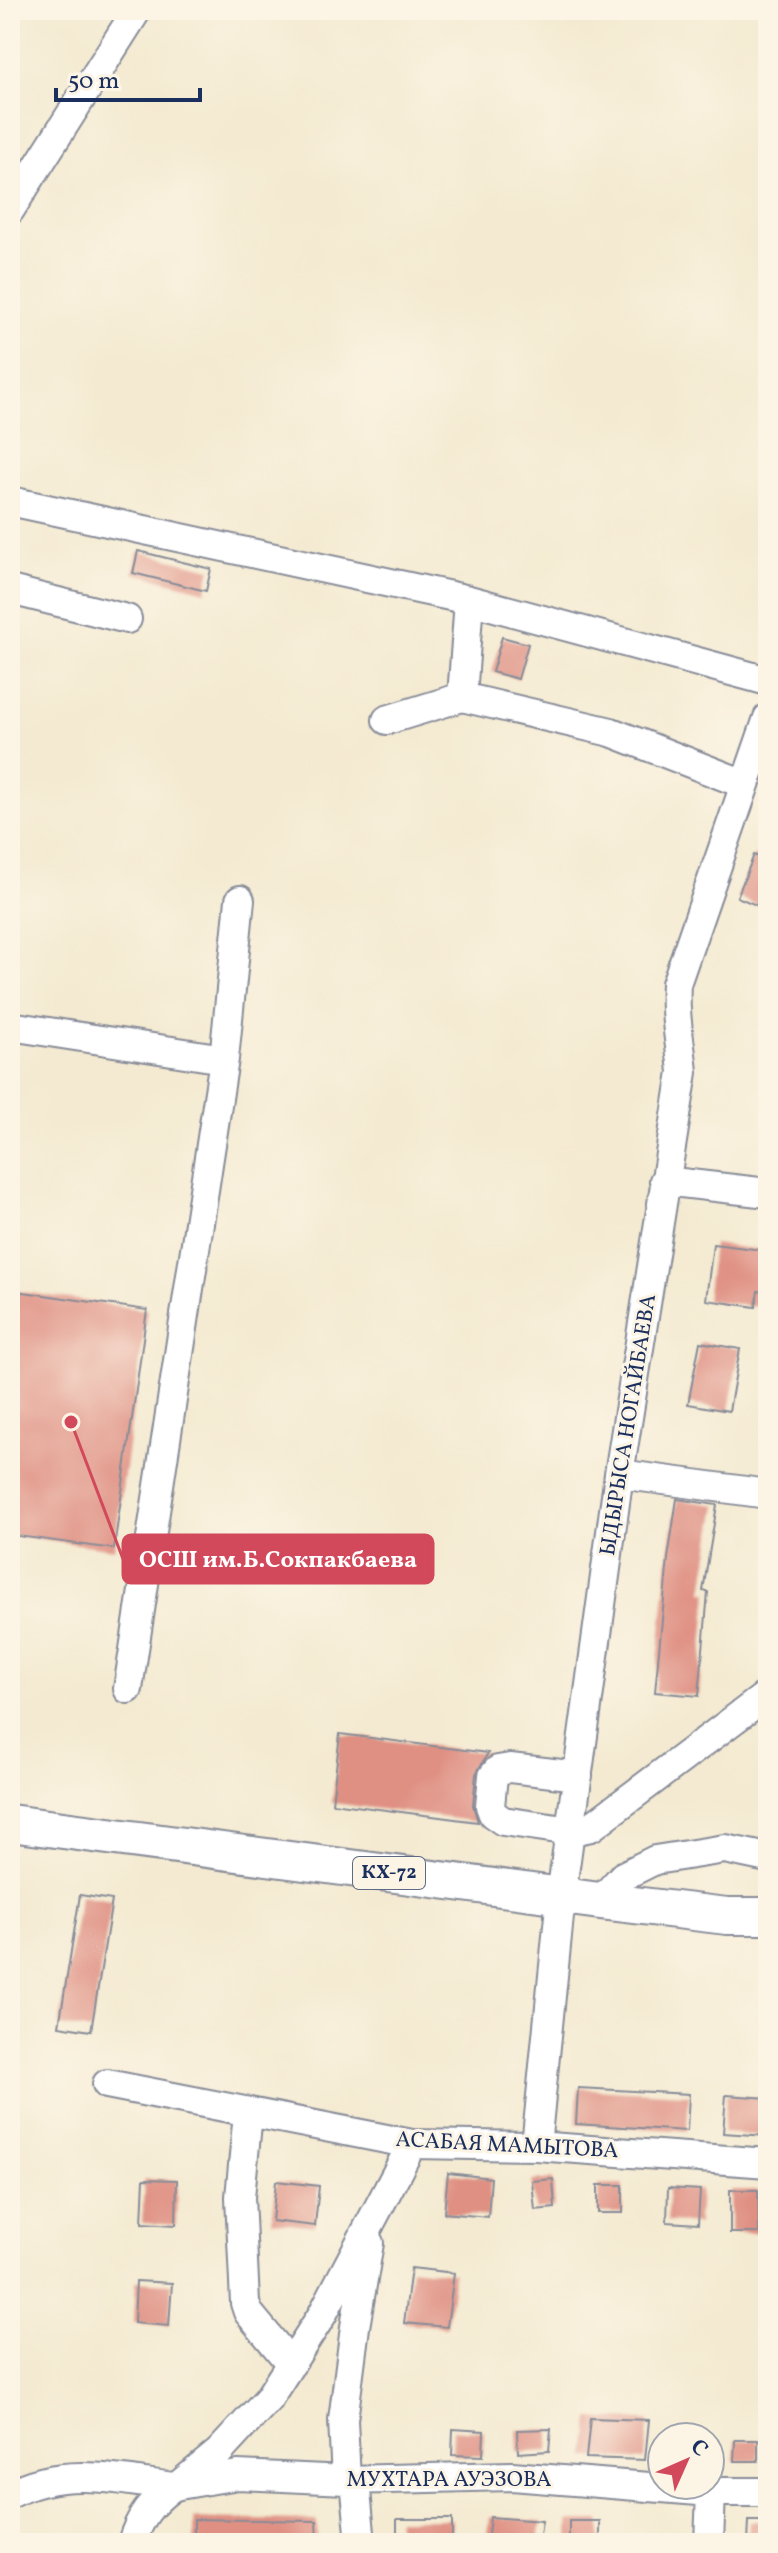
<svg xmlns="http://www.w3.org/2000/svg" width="778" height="2553" font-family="Vollkorn,serif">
  <rect width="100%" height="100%" fill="#fcf5e5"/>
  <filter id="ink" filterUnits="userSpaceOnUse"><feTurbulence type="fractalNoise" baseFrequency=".0125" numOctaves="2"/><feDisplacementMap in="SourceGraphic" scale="16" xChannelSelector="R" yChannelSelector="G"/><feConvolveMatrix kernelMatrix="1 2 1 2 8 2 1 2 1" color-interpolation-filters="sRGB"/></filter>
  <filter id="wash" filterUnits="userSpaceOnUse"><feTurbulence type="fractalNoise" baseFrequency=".006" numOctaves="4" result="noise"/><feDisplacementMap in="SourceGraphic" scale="32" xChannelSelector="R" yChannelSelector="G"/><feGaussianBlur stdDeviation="1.8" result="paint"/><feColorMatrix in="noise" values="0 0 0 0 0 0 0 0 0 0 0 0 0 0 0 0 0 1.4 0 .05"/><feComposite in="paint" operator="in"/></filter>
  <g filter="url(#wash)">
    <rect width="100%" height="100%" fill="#f4ead1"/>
    <g id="blocks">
      <!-- building -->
      <path fill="#df9083" d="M138,551L211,569L206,591L133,573Z
        M502,637L528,644L518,679L492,672Z
        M754,855L768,861V910L737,897Z
        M713,1244L763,1250L762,1259H768V1293L758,1291L756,1307L706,1300Z
        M10,1290L147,1310L114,1549L10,1535Z
        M700,1342L740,1349L729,1411L688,1404Z
        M677,1499L717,1505L703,1591L708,1592L699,1696L655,1692L668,1558Z
        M340,1734L488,1753L476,1774L473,1805L478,1822L332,1803Z
        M80,1895L112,1900L91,2031L59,2026Z
        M578,2088L689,2094L687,2131L576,2124Z
        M726,2095L768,2098V2136L723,2133Z
        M448,2173L491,2178L488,2217L444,2213Z
        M144,2179L177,2180L176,2225L142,2223Z
        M553,2179L555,2208L535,2210L532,2181Z
        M276,2181L319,2186L315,2226L272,2221Z
        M598,2185H623V2213H598Z
        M668,2188L700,2190L698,2224L667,2222Z
        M730,2190H758L759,2233H730Z
        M411,2268L454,2273L447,2327L404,2323Z
        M136,2281L172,2283L169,2326L134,2323Z
        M590,2418L649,2420L645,2460L586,2458Z
        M453,2429L484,2431L483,2456L452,2455Z
        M551,2429L549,2451L518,2453L517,2430Z
        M735,2440H758V2461H734Z
        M490,2517L542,2521L539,2543H487Z
        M194,2519L317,2521L318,2543H194Z
        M397,2519H452V2543H397Z
        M569,2521H600V2543H569Z
        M749,2521H768V2543H748Z"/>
    </g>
  </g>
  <g filter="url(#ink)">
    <use href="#blocks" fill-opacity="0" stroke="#888c98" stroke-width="2"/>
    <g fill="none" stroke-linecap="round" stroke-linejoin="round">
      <defs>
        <path id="minor" d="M10,210L137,10
          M10,501L469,600L768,681
          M10,590L127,619
          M462,697L469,600
          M387,720L462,697L611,732L744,784
          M10,1026L224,1059
          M664,1181L768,1193
          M619,1474L768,1494
          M128,1689L224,1059L240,900
          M578,1776L510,1768L498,1770L493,1776L490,1806L493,1814L503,1821L571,1831L591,1827L768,1694
          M600,1901L623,1876L655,1860L725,1849L768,1858
          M107,2084L412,2144L536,2146L768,2163
          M248,2113L240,2197L245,2303L248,2312L291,2364
          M536,2146L561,1896L619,1474L683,1072C680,1040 674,1016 676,984L768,718
          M346,2480L343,2420L355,2327L369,2243
          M355,2480L361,2543
          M179,2485L238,2475L346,2480L512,2476L711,2492H768
          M10,2494C61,2466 118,2479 172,2487L179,2485L219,2452L268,2399L322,2315L412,2144
          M132,2543C140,2516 150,2504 172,2487
          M709,2543L711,2492"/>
        <path id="major" d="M10,1823L600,1901L727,1916H768"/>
      </defs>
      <!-- minor casing -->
      <use href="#minor" stroke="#888c98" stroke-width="32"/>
      <!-- major casing -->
      <use href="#major" stroke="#888c98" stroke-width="40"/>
      <!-- minor -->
      <use href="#minor" stroke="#fff" stroke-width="28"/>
      <!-- major -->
      <use href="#major" stroke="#fff" stroke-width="36"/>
    </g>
  </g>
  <g text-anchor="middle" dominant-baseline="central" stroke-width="6" stroke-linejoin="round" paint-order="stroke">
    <!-- shield labels -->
    <rect fill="#fcf5e5" stroke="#5e6a86" stroke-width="2" x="353" y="1857" width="72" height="32" rx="6"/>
    <g font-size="20" font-weight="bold" fill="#1b2f5e">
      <text x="389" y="1873">КХ-72</text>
    </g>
    <!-- street labels -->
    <g font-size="22" fill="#1b2f5e" stroke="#fcf5e5">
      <text transform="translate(629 1425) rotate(-81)">ЫДЫРЫСА НОГАЙБАЕВА</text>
      <text transform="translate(507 2146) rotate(3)">АСАБАЯ МАМЫТОВА</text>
      <text x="449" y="2480">МУХТАРА АУЭЗОВА</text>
    </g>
  </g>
  <!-- callouts -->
  <path fill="none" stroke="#d1495b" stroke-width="3" d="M71 1422L123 1559"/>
  <circle fill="#d1495b" stroke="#fcf5e5" stroke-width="3" cx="71" cy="1422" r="8"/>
  <rect fill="#d1495b" stroke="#d1495b" stroke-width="3" x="123" y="1535" width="310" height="48" rx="8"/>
  <g font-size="24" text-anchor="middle" font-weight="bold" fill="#fff">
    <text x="278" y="1567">ОСШ им.Б.Сокпакбаева</text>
  </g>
  <!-- margin -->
  <rect width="778" height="2553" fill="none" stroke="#fcf5e5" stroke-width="40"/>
  <!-- north arrow -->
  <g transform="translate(686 2461) rotate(45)"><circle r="38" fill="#fcf5e5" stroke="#a2a6af" stroke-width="2"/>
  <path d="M0-6L14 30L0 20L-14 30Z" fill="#d1495b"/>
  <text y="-12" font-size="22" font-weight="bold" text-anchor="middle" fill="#1b2f5e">С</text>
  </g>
  <!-- scale -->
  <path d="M56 88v12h144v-12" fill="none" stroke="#1b2f5e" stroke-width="4"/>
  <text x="68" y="88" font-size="24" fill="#1b2f5e" stroke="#fcf5e5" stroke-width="6" paint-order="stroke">50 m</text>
</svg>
